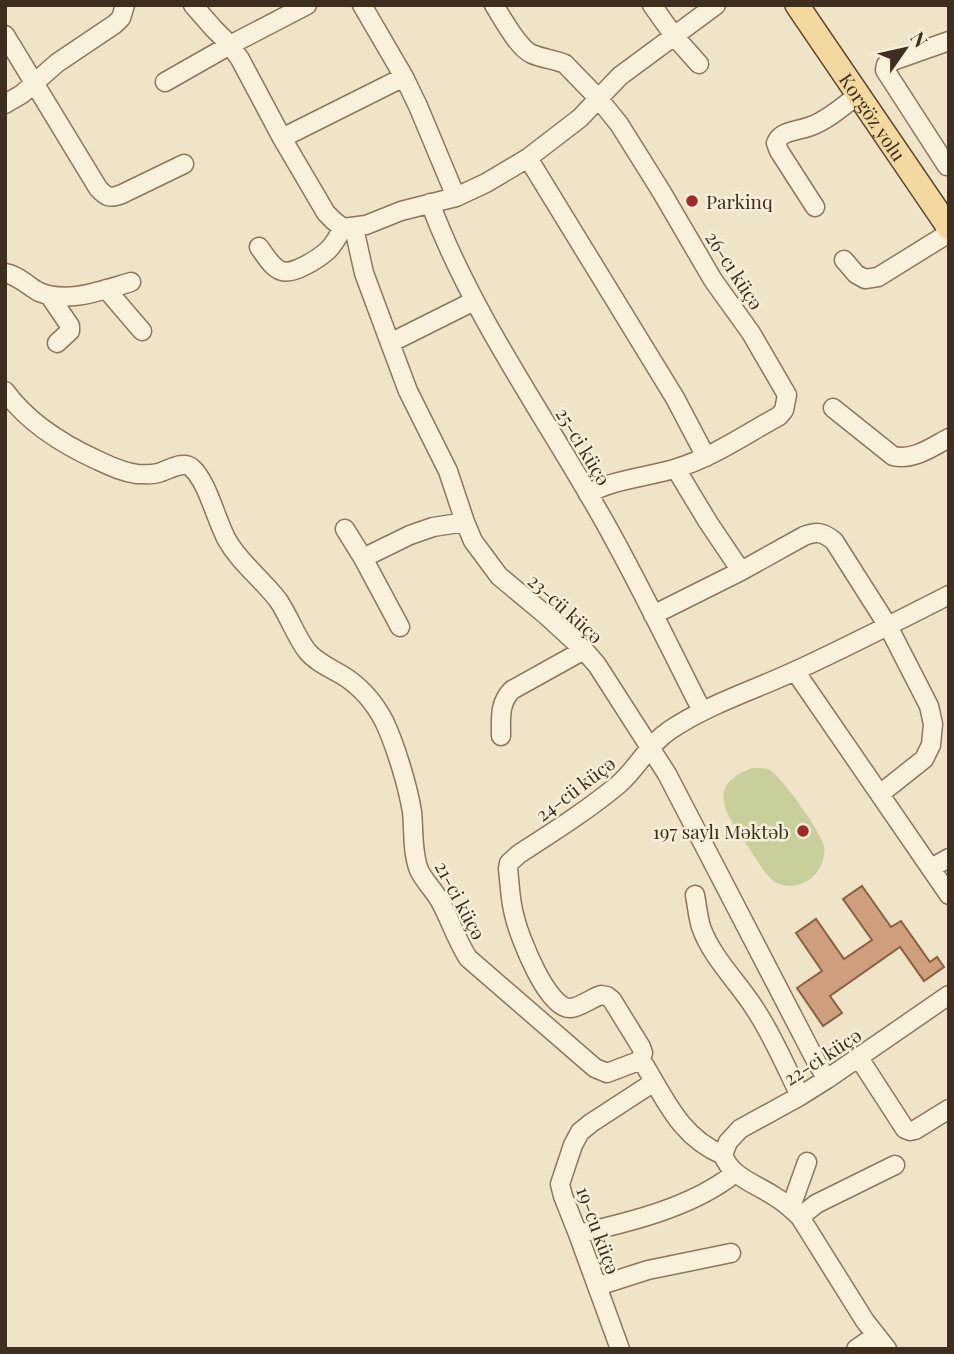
<svg xmlns="http://www.w3.org/2000/svg" width="954" height="1354" font-family="'Playfair Display',serif">
  <rect width="100%" height="100%" fill="#f0e4c8"/>
  <!-- green -->
  <path fill="#c9cf9b" d="M752,768C757,768 764,768 768,769C780,774 822,833 824,846C826,858 820,872 810,879C800,886 787,889 775,882C764,874 756,858 749,848C729,818 702,786 752,768Z"/>
  <!-- building -->
  <path fill="#cf9f7d" stroke="#8d5f41" stroke-width="2" d="M862,886L891,927L901,921L930,962L937,957L944,967L924,981L900,947L830,996L842,1013L823,1026L797,988L822,971L796,933L816,919L844,959L872,940L843,899Z"/>
  <g fill="none" stroke-linecap="round" stroke-linejoin="round">
    <defs>
      <path id="minor" d="M193,5L214,29L230,45L240,59L282,138L326,213L334,221L343,228
        M362,5L404,77L418,106L456,197
        M494,5C503,19 518,48 532,54C543,59 555,59 565,64L598,98L619,124L661,191L713,280L751,333L787,395L784,410L779,416C746,434 713,457 677,468C649,477 613,479 588,494
        M652,5L674,36L699,64
        M5,35L98,188C106,197 110,199 122,194L184,164
        M165,82L230,45L307,5
        M5,104L22,94L57,63L115,24L121,18L125,5
        M282,138L404,77
        M528,158L675,398L706,457
        M947,166L885,70L886,65L895,60L949,41
        M430,203C473,317 545,416 604,521C639,583 670,648 702,711
        M815,207L779,151L776,143C781,130 799,131 811,126C828,120 843,106 858,95
        M343,228L366,225L401,211L456,197L486,183L528,158L580,118L620,76L716,5
        M354,228L364,273L390,343L408,391L448,471L465,522L473,541L499,576L547,616L584,650L597,665L667,774L817,1063L827,1079
        M259,247C265,255 272,268 282,271C293,275 318,259 327,251C334,245 338,236 343,228
        M844,260L856,274L865,279L878,277L949,233
        M5,273C18,275 28,286 39,292C68,304 103,290 131,282
        M106,289L142,331
        M49,295L70,326V331L57,343
        M390,343L474,301
        M5,391C28,423 62,444 97,460C110,466 122,472 137,474C144,474 151,475 158,473C169,470 183,460 192,468C208,483 216,520 227,540C240,563 262,579 278,600C289,616 295,635 307,651C316,662 330,668 342,675C360,686 374,702 384,721C395,744 408,786 412,812C414,831 412,852 419,870C424,881 434,890 440,901C450,919 456,939 468,958L595,1068L607,1073L636,1062H640L645,1066C667,1103 682,1138 723,1155C731,1177 756,1184 774,1196C784,1202 792,1209 800,1217L865,1321L887,1349
        M833,408L893,456C913,461 932,447 949,438
        M676,469L708,522L741,571
        M345,529L363,558L400,627
        M363,558L410,535L433,527L465,522
        M653,615L741,571L804,536C817,531 823,532 834,541L888,626L929,706L933,724L931,745L924,759L880,794
        M795,671L949,895
        M501,736C501,718 499,703 512,690L584,650
        M931,868L949,858
        M695,895C697,906 698,917 701,927C712,958 738,982 755,1009C773,1036 786,1067 800,1096
        M859,1058L905,1129L910,1131L915,1130L949,1109
        M640,1062L643,1053L641,1047L612,1000L607,996L601,995C592,998 580,1007 571,1008C548,1011 519,936 515,918C510,902 510,885 508,869L509,863L519,854C553,832 588,810 619,784C638,767 649,744 670,730C709,704 754,690 795,671C847,647 898,621 949,595
        M723,1155L728,1142L740,1129L800,1096L827,1079L949,995
        M791,1207L807,1162
        M800,1217L816,1204L895,1165
        M578,1234C630,1222 693,1207 735,1173
        M598,1286L648,1270L731,1253
        M620,1349L578,1234L563,1196L560,1184L573,1145L580,1132L591,1123L654,1082
        M856,1349L876,1335"/>
      <g id="major">
        <path id="s1" d="M797,5L949,228"/>
      </g>
    </defs>
    <!-- minor casing -->
    <use href="#minor" stroke="#8d765c" stroke-width="21"/>
    <!-- major casing -->
    <use href="#major" stroke="#5b4430" stroke-width="26"/>
    <!-- minor -->
    <use href="#minor" stroke="#faf1dc" stroke-width="18"/>
    <!-- major -->
    <use href="#major" stroke="#f3d9a0" stroke-width="23"/>
  </g>
  <!-- markers -->
  <g fill="#9e2a2b" stroke="#f7eed8" stroke-width="2.5">
    <circle cx="692" cy="201" r="7"/>
    <circle cx="803" cy="831" r="7"/>
  </g>
  <g text-anchor="middle" dominant-baseline="central" stroke-width="5" stroke-linejoin="round" paint-order="stroke">
    <!-- street labels -->
    <g font-size="19" fill="#3d2e20" stroke="#f7eed8">
      <text stroke="none"><textPath href="#s1" startOffset="135">Korgöz yolu</textPath></text>
      <text transform="translate(735 270) rotate(57)">26-cı küçə</text>
      <text transform="translate(584 446) rotate(59)">25-ci küçə</text>
      <text transform="translate(566 608) rotate(42)">23-cü küçə</text>
      <text transform="translate(575 788) rotate(-37)">24-cü küçə</text>
      <text transform="translate(461 900) rotate(62)">21-ci küçə</text>
      <text transform="translate(822 1056) rotate(-33)">22-ci küçə</text>
      <text transform="translate(599 1230) rotate(70)">19-cu küçə</text>
    </g>
    <!-- poi labels -->
    <g font-size="19" fill="#3d2e20" stroke="#f7eed8" text-anchor="start">
      <text x="706" y="201">Parkinq</text>
      <text x="789" y="831" text-anchor="end">197 saylı Məktəb</text>
    </g>
  </g>
  <!-- border -->
  <rect width="954" height="1354" fill="none" stroke="#3d2e20" stroke-width="14"/>
  <!-- north arrow -->
  <g transform="translate(905 49) rotate(56)" stroke="#f7eed8" stroke-width="5" paint-order="stroke">
  <path d="M0-5L12 26L0 18L-12 26Z" fill="#3d2e20"/>
  <text y="-10" font-size="19" font-weight="bold" text-anchor="middle" fill="#3d2e20">N</text>
  </g>
</svg>
